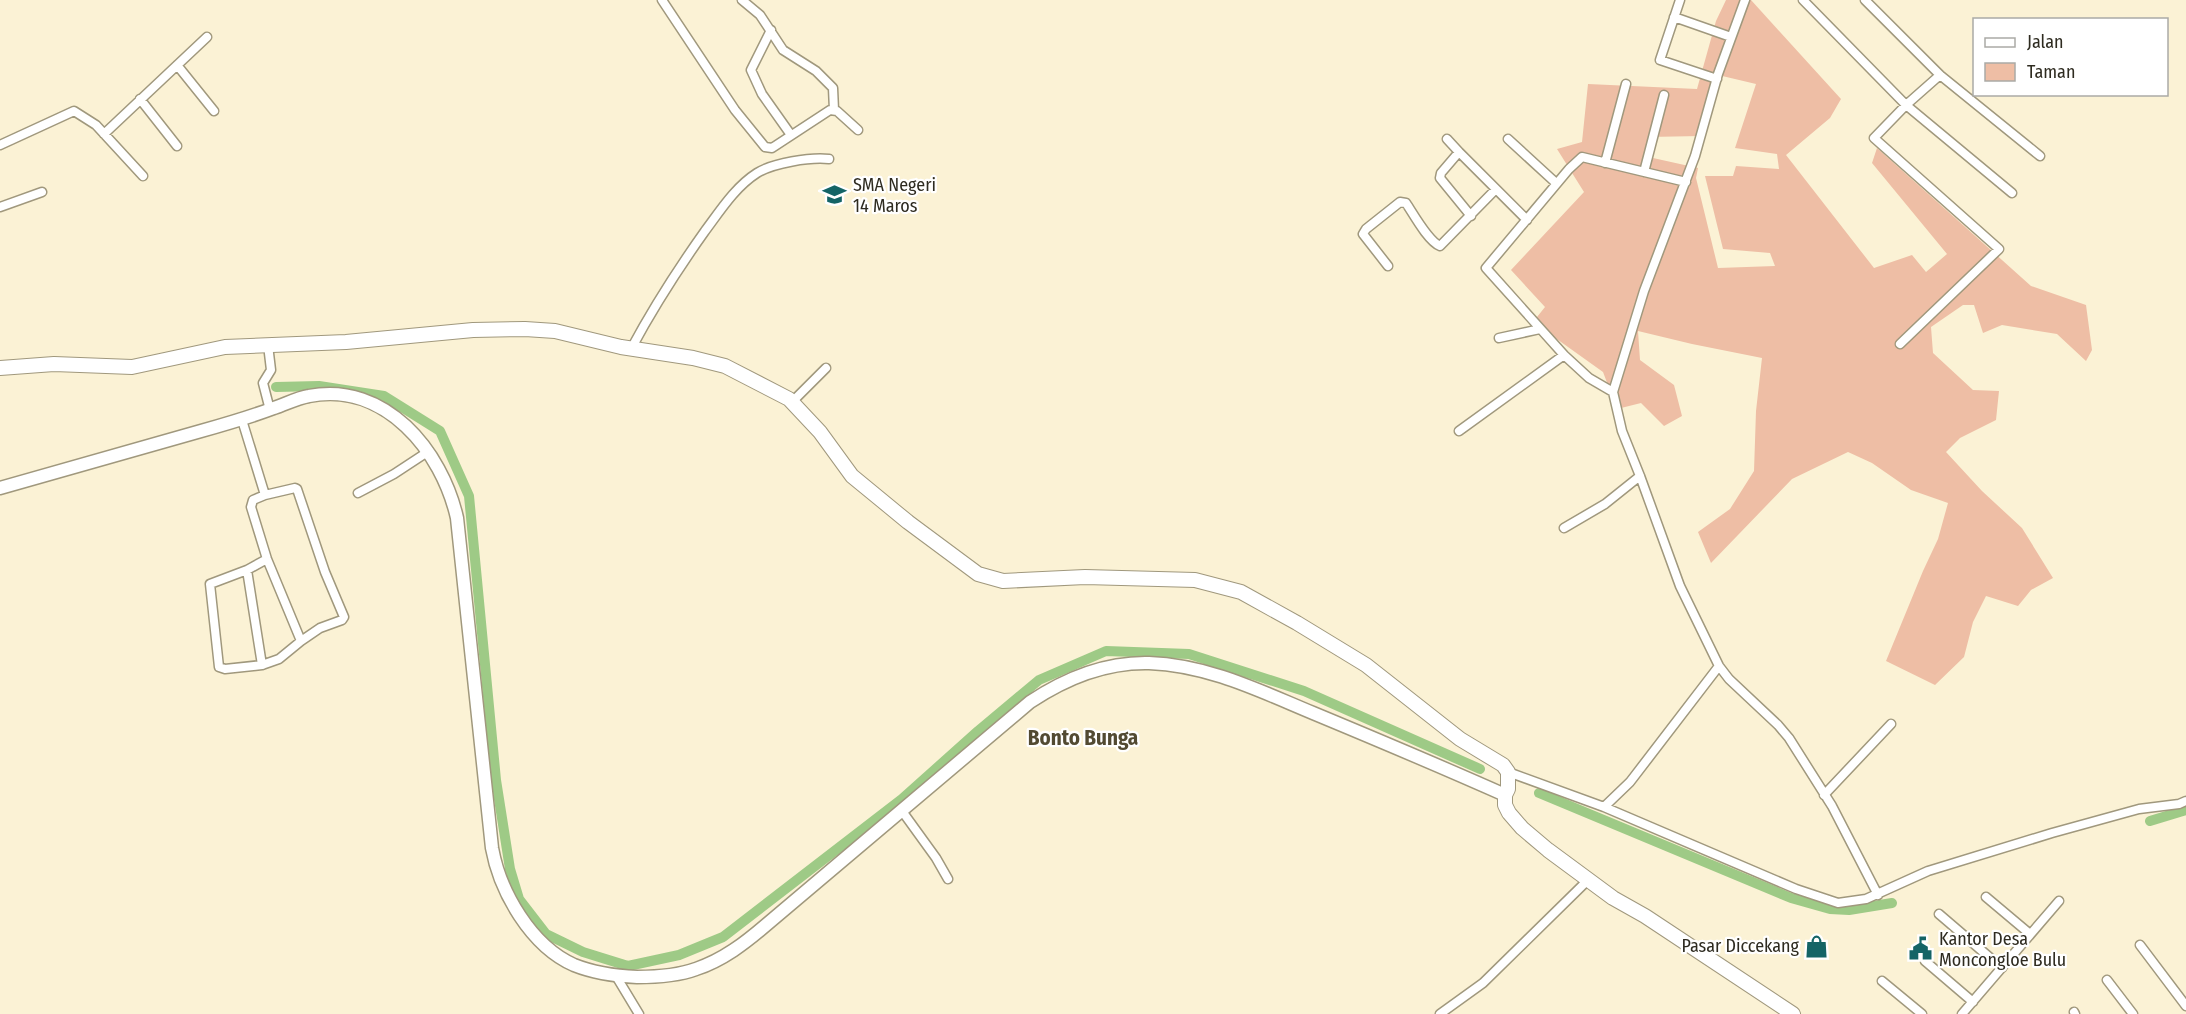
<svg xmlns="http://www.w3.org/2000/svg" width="2186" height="1014" font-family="'Fira Sans Condensed',sans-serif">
  <rect width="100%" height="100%" fill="#fbf2d5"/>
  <!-- green -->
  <path fill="#eebea5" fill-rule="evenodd" d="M1726,0H1751L1841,99L1830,118L1786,155L1874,268L1912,255L1926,272L1947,254L1872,163L1877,148L2031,286L2086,305L2092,350L2086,361L2057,334L2002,325L1983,333L1974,305H1963L1931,327L1933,353L1973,390L1999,391L1996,420L1960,438L1946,452L1982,491L2022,528L2053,578L2031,590L2018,606L1986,596L1973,622L1964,657L1935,685L1886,661L1923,571L1938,539L1948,503L1911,490L1872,463L1848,452L1792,479L1711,563L1698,532L1730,509L1754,471L1756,411L1762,358L1692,344L1638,331L1640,360L1674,385L1682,416L1664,426L1641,403L1617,409L1603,372L1533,322L1545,307L1511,270L1584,192L1557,149L1582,142L1588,84L1697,89L1716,21ZM1718,75L1756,84L1735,148L1777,154L1779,169L1736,166L1733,176H1705L1723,249L1770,253L1775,266L1718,268L1696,178L1698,168L1644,156L1648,137L1701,136Z"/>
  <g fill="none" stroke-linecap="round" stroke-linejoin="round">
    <!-- canal -->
    <path stroke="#9eca86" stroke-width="10" d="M276,387L319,386L384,396L440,431L469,496L496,780L510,869L519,899L546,934L583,952L628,966L679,955L723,937L902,799L978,731L1039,680L1106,651L1189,654L1304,691L1480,769
      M1539,793L1791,898L1830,909L1849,910L1892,903
      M2150,821L2186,810"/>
    <defs>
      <path id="street" d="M662,0L735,110L765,147L772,148L830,110L837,111L858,130
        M742,0L760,15L783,50L816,71L833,88L834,110
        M1680,0L1660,60L1717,79
        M1745,0L1718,74L1695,156L1644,291L1613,392L1622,431L1640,476L1680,586L1719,666L1729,679L1778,725L1789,738L1832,806L1878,895
        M1803,0L1906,105L2012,193
        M1865,0L1940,75L2040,156
        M1674,17L1731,37
        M771,30L751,70L762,94L791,135
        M177,65L214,111
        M140,99L177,146
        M104,134L207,37
        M1447,139L1459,152
        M1508,139L1556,183
        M0,145L74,111L96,125L143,176
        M1605,163L1626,84
        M1644,172L1664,95
        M0,207L42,192
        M1471,216L1440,178L1441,173L1459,152L1527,220
        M1388,266L1363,234L1366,229L1400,202L1406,203C1414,215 1428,241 1440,246L1495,190
        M1499,338L1540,329
        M1900,344L1999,249L1874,138L1906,105L1940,75
        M268,345L271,370L263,383L270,410
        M631,349C653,308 678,269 705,231C720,211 735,187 757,173C773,163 810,157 829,159
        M1613,392L1589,378L1564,355L1486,268L1569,169L1582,157L1686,182
        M792,402L826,368
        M242,420L265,495L295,488L297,489L325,572L344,617L342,620L320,628L301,641L267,559L251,507L253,500L265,495
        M1459,431L1564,355
        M358,493L394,474L429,451
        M1564,528L1605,504L1640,476
        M267,559L247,570L210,584L219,667L225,669L262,665L279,659L301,641
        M247,570L262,665
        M1508,772L1604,807L1796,889L1838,903L1866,899L1928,871L2052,833L2139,809L2179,804L2186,801
        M1824,795L1891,724
        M1604,807L1630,782L1719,666
        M902,811L936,858L948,879
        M1986,897L2030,934
        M1939,914L2002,968
        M2140,945L2186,1006
        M1925,961L1973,1002
        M616,976L639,1014
        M2107,980L2133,1014
        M1882,981L1922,1014
        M2074,1012L2075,1014
        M1440,1014L1483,983L1589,879
        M1962,1014L2059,901"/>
      <path id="secondary" d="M0,488C67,469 134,450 201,431C226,424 250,417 274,408C286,404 297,398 309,396C385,381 442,451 457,518L492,848C500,892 531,946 574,965C594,973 616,976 637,977C657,977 677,976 696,969C723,960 745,943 766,925L1030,702C1066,678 1106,662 1149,663C1208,665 1260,691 1313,713C1378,740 1442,767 1505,795"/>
      <path id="primary" d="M0,368L54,364L132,367L225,347L346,342L473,330L525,329L555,331L621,347L693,358L725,366L789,399L820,432L852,476L908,522L978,574L1003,581L1085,577L1195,580L1241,592L1297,623L1366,665L1460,739L1503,765L1508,772V789L1505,795V805L1509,813L1522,828L1548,850L1613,898L1645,916L1793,1014"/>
    </defs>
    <!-- street casing -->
    <use href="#street" stroke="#a0987d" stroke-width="11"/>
    <!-- secondary casing -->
    <use href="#secondary" stroke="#a0987d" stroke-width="15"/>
    <!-- primary casing -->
    <use href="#primary" stroke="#a0987d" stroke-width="16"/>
    <!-- street -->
    <use href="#street" stroke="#fff" stroke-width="8"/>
    <!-- secondary -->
    <use href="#secondary" stroke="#fff" stroke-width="12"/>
    <!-- primary -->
    <use href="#primary" stroke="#fff" stroke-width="14"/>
  </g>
  <!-- icons -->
  <defs>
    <symbol id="school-bare" viewBox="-9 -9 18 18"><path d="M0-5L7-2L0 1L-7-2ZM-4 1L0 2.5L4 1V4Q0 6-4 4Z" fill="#146466" stroke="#fff" stroke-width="2.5" paint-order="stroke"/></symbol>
    <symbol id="shop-bare" viewBox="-9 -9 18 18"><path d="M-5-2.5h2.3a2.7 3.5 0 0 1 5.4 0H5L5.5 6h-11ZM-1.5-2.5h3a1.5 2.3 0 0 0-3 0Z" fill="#146466" stroke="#fff" stroke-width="2.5" paint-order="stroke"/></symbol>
    <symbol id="civic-bare" viewBox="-9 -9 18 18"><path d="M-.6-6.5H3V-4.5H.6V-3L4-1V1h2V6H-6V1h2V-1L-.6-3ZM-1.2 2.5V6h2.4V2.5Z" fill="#146466" stroke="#fff" stroke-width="2.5" paint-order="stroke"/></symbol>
  </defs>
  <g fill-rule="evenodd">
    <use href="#school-bare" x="818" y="178" width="33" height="33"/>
    <use href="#shop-bare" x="1800" y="930" width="33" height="33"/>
    <use href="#civic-bare" x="1904" y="932" width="33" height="33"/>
  </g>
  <g text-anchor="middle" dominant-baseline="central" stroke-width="4.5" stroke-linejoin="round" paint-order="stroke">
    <!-- poi labels -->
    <g font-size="18" fill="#2e2b20" stroke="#fff" text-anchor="start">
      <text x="853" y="185">SMA Negeri<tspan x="853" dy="21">14 Maros</tspan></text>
      <text x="1939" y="939">Kantor Desa<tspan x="1939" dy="21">Moncongloe Bulu</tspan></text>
      <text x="1799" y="946" text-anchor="end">Pasar Diccekang</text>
    </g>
    <!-- quarter labels -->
    <g font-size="21" font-weight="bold" fill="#524a32" stroke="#fff">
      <text x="1083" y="738">Bonto Bunga</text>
    </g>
  </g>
  <!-- legend -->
  <rect x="1973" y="18" width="195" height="78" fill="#ffffff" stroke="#abaaa6" stroke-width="1.5"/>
  <rect x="1985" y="38" width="30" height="9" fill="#ffffff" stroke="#abaaa6" stroke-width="1.5"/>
  <text x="2027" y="48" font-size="18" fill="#2e2b20">Jalan</text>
  <rect x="1985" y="63" width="30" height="18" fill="#eebea5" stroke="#abaaa6" stroke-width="1.5"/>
  <text x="2027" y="78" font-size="18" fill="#2e2b20">Taman</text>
</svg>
